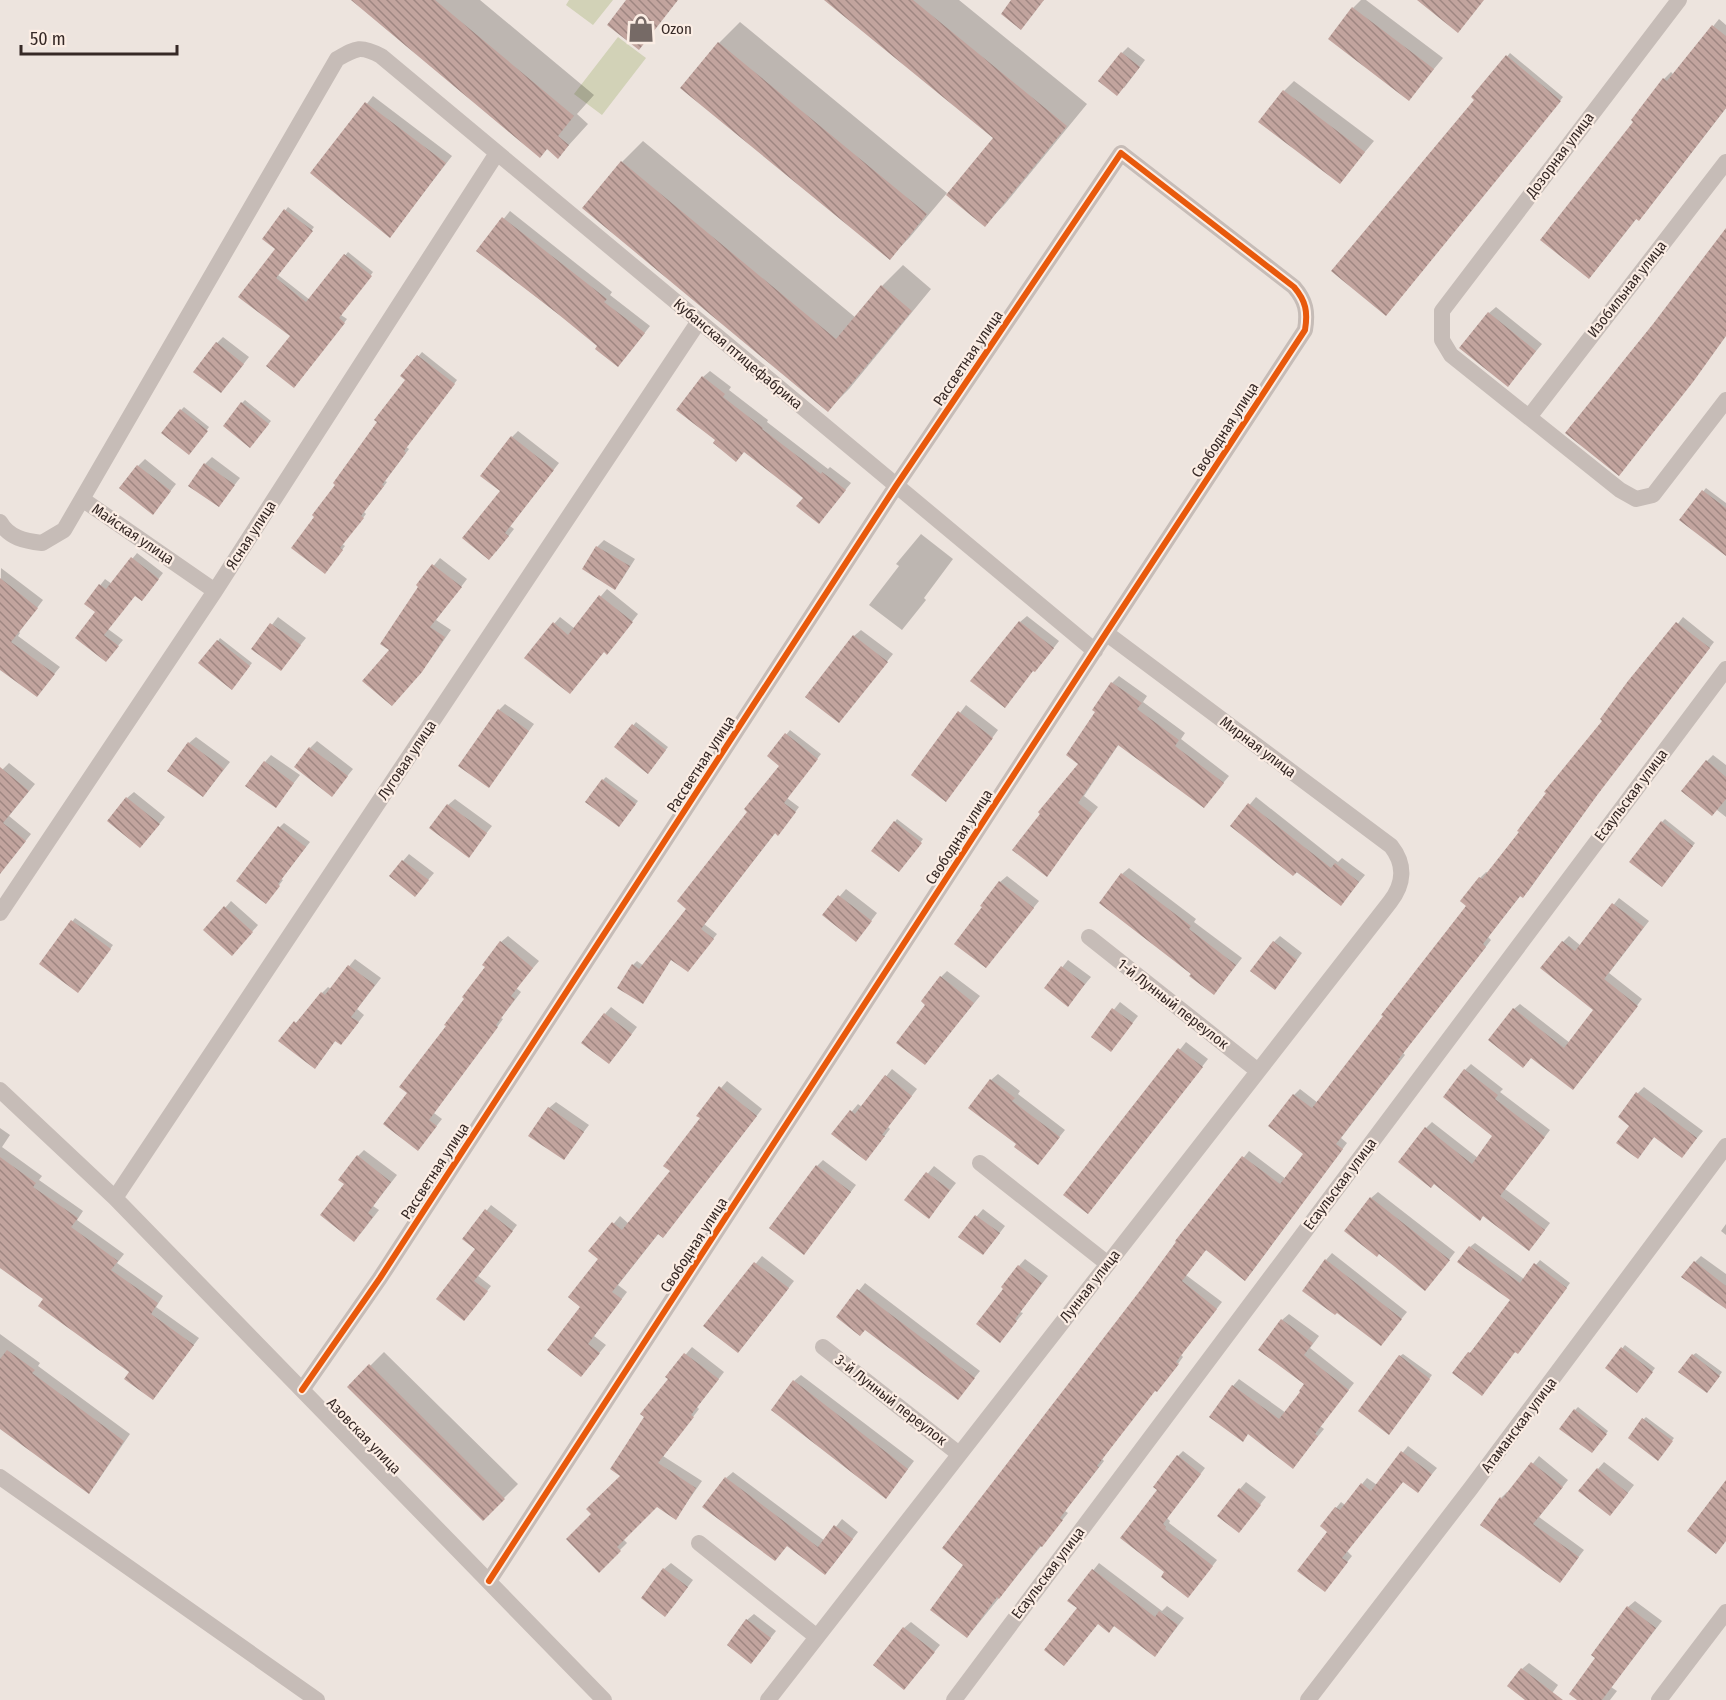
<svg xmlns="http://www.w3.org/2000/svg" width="1726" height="1700" font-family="'Fira Sans Condensed',sans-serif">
  <defs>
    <pattern id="building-back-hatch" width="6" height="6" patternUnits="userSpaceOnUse" patternTransform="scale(1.5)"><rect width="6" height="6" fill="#c2a49e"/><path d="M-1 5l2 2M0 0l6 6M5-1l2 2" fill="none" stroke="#9e8681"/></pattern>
  </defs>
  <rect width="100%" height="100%" fill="#ede4de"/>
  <!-- park -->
  <path fill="#d2d2b7" d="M569,0H613L593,25L566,5Z
    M618,37L646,58L602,115L574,94Z"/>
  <!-- shadow -->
  <path fill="#0003" d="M353,0H480L594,95L577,114L588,124L558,157Z
    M826,0H959L1087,104L1005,204L985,225L995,138Z
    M1361,0H1366L1443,58L1409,99L1353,8Z
    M1719,19L1726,25V108L1645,213L1639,219L1637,218L1595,271L1635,122L1664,79L1671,72L1674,75Z
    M740,22L947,193L910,237L890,258L719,43Z
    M1128,47L1145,60L1124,88L1122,53Z
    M1510,53L1563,97L1389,311L1477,100L1473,97Z
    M1294,81L1374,141L1340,182L1284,91Z
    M373,96L452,156L390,236L312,173Z
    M643,141L856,318L882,286L903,265L931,289L849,389L828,410L622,162Z
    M288,207L314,227L278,275L310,300L348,252L373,272L341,315L347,319L297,383L292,336L240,297L277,249L264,238Z
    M510,211L612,292L610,295L650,326L625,358L599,346L478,251Z
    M1496,307L1542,344L1514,378L1489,313Z
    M223,337L249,357L227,385L217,343Z
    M422,352L457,380L406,447L409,449L385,481L387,482L364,512L366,514L342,544L345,546L328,568L337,485L407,380L402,376Z
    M710,371L731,387L729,390L768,420L767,422L828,469L830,467L851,483L819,522L805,498L744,451L717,440L703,377Z
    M245,400L271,421L253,443L242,403Z
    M184,407L209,427L192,450L181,410Z
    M518,431L559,463L510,526L514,529L496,552L502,491L512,437Z
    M212,457L240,478L218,506L205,464Z
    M145,459L176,484L159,506L138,466Z
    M1706,488L1726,503V555L1681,520Z
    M921,534L953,559L924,598L926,600L902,630L869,605L899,566L896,564Z
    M604,540L635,559L621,581L615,588L584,569L597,547Z
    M137,553L163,573L147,594H135L108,629L123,640L106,660L97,612L86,604L105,579L112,584Z
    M440,558L467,579L436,620L451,630L428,663L398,697L391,650L420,587L418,585Z
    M1,568L43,600L19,632L20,633L18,636L60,667L37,695L0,668Z
    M607,589L638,614L613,646L604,651L576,685L554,624L560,617L574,628Z
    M1027,616L1059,641L1041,664L1034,670L1020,622Z
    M278,617L306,638L281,669L253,649Z
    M1683,617L1714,642L1603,786L1529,890L1523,896L1521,895L1488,937L1491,940L1403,1053L1405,1055L1341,1138L1347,1143L1251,1273L1245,1279L1206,1249L1186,1275L1222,1302L1181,1355L1183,1357L1163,1384L1155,1389L1102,1459L1104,1461L1065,1511L1068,1513L973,1630L966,1564L1143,1289L1177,1241L1249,1151L1286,1179L1305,1153L1294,1095L1300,1089L1318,1103L1468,905L1463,901L1480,878L1486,872L1488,873Z
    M861,630L893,654L839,721L854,636Z
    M220,638L252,663L235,685L218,641Z
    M1119,676L1147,696L1143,702L1185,733L1181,739L1229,776L1204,806L1119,744L1084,796L1098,807L1046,875L1097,712L1112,683Z
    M505,704L534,724L489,786L499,710Z
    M966,705L998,730L952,793L913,775Z
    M636,722L668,747L651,769L616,747Z
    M790,730L821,754L787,798L799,807L782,830L776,832L704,924L717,934L691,966L672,958L643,1002L633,965L637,961L644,966L688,909L749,811L781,765L769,756Z
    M196,737L230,762L203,796L189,743Z
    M317,741L353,769L332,795L310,748Z
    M271,755L300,775L276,806L265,762Z
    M1713,755L1726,765V817L1717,810L1707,761Z
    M9,763L35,784L9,816L31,834L12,858L0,860V772Z
    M606,777L638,801L621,822L603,780Z
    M134,792L165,817L147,839L127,798Z
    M1256,797L1338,862L1342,858L1365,875L1341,904L1232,826Z
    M455,799L492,826L469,856L448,805Z
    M897,819L923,839L901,868L895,822Z
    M1665,819L1695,843L1664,882L1662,822Z
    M284,823L310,842L281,879L283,880L270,897L280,827Z
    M409,854L434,873L415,895L403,861Z
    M1129,868L1196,919L1194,922L1242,958L1220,986L1193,973L1122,874Z
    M1007,876L1039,901L986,966L984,907L1000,882Z
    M846,889L877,913L862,933L824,915Z
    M1619,898L1649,921L1609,973L1642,999L1578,1083L1514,1009L1520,1004L1570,1043L1595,1010L1563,942L1569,936L1581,946Z
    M231,901L258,925L239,947L225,908Z
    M75,918L113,945L81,989L41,964Z
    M508,936L539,961L516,988L521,992L501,1018L503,1019L434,1113L442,1119L424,1142L409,1093L501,942Z
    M1280,936L1302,953L1281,981L1274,942Z
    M355,959L381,978L357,1009L364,1015L347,1037L336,1040L321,1060L280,1041L322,993L328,987L331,989Z
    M1068,960L1091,977L1068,1005L1046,988Z
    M947,971L980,996L931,1056L928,1005L941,977Z
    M1120,1002L1138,1016L1117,1043L1093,1036Z
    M611,1007L637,1027L615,1056L605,1014Z
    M1186,1042L1208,1059L1094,1206L1065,1195Z
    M1471,1064L1503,1089L1500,1092L1550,1130L1505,1189L1550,1223L1535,1243L1426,1128L1432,1122L1478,1158L1494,1136L1465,1070Z
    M892,1069L917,1089L888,1127L890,1129L872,1152L833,1134L858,1104L862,1107Z
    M998,1074L1020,1091L1018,1094L1065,1130L1038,1163L1018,1144L991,1080Z
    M727,1081L762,1109L669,1229L659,1233L618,1285L627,1292L594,1336L606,1345L581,1375L583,1306L600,1258L591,1251L620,1216L629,1224L672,1171L702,1118L698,1115Z
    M1644,1087L1703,1131L1682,1156L1655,1136L1638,1157L1632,1125L1638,1093Z
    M556,1102L589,1125L563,1159L549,1108Z
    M0,1128L10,1135L2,1147L42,1176L39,1180L83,1211L77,1220L124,1254L117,1263L163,1296L156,1307L199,1338L153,1398L131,1371L0,1258Z
    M364,1150L397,1175L373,1206L379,1210L361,1233L358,1156Z
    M823,1160L856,1185L810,1246L817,1166Z
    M934,1166L956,1183L929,1217L906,1200Z
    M1378,1192L1455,1252L1432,1282L1371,1198Z
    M491,1205L517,1225L478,1276L491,1286L469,1314L477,1248L465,1239Z
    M983,1209L1005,1226L989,1247L960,1236Z
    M1726,1224V1235L1721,1231Z
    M1475,1243L1524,1279L1540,1260L1570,1283L1522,1347L1454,1373L1512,1300L1470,1247Z
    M1332,1253L1407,1312L1381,1344L1326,1260Z
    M762,1256L794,1281L744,1345L705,1326Z
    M1701,1256L1726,1274V1307L1695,1262Z
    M1025,1259L1048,1276L1020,1312L1023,1313L1000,1341L1005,1289L1019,1266Z
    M865,1283L980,1371L958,1398L866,1328L838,1317Z
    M1289,1314L1319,1336L1310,1348L1354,1383L1320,1426L1324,1429L1293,1467L1233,1386L1239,1379L1286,1413L1306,1384L1282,1320Z
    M0,1334L40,1363L38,1366L130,1434L95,1485L88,1492L0,1427Z
    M1625,1345L1655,1368L1640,1388L1607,1368Z
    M692,1347L724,1372L697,1407L699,1409L663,1456L702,1481L676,1518L657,1505L623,1539L627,1543L599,1571L593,1514L622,1475L646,1417L670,1379L667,1377Z
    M384,1352L518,1484L483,1519L349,1387Z
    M1696,1353L1722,1372L1710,1389L1693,1355Z
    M1403,1354L1432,1375L1392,1430L1400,1356Z
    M801,1375L914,1461L892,1490L794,1381Z
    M1578,1407L1608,1431L1594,1449L1575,1410Z
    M1646,1417L1674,1438L1660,1456L1644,1419Z
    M1408,1446L1437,1468L1418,1491L1403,1481L1347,1551L1352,1556L1330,1584L1329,1531L1336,1508L1341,1502L1345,1505L1367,1478L1377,1485Z
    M1183,1451L1205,1468L1167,1518L1170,1521L1169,1523L1217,1560L1193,1591L1166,1572L1159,1489L1178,1456Z
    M1539,1456L1568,1480L1539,1517L1584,1550L1560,1581L1501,1498L1507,1492L1509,1493Z
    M1604,1462L1634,1485L1616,1508L1598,1469Z
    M733,1472L825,1541L842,1519L858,1532L832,1566L726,1478Z
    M1246,1482L1266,1497L1239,1531L1240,1489Z
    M671,1563L693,1580L672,1608L664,1569Z
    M1099,1563L1162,1611L1167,1606L1184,1618L1161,1648L1079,1608L1069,1601Z
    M1635,1601L1662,1621L1611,1687L1617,1691L1610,1700H1580L1597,1658L1628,1607Z
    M754,1614L776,1631L757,1655L747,1620Z
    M911,1622L940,1645L910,1682L904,1628Z
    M1529,1663L1558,1685L1547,1700H1527L1522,1669Z"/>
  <!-- building -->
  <path fill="url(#building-back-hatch)" d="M351,0H435L574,116L558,136L569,145L558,159L547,149L540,158Z
    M626,0H678L639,50L607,25Z
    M824,0H913L1067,126L985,227L946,195L993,138Z
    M1011,0H1044L1021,30L1001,14Z
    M1417,0H1484L1458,33Z
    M1352,7L1434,69L1409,101L1328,39Z
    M1712,25L1726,36V108L1639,221L1636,219L1589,279L1540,240L1633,122L1631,120L1663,78L1667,81Z
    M718,42L927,214L890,260L680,88Z
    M1121,52L1140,67L1117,96L1098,81Z
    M1506,55L1561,101L1386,316L1331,271L1474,100L1471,97Z
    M1283,90L1365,152L1340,184L1258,122Z
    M365,102L446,163L390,238L310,173Z
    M621,161L836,339L881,285L912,311L828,412L582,208Z
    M284,209L313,231L276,278L306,302L344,254L372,276L339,318L345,323L294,388L266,366L290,336L238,297L275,249L262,239Z
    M502,217L607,299L604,302L645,333L618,367L595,349L597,346L558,314L476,251Z
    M1726,228V336L1693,382L1619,476L1565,433L1653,324Z
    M1488,312L1536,351L1508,387L1459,348Z
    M216,342L244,364L221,393L193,372Z
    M417,355L455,384L404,451L406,453L382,485L384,486L361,516L364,518L340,548L343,550L325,574L291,548L314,517L312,515L335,485L333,483L377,422L374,420L405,380L400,376Z
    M702,376L725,394L723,397L763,428L762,429L821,474L822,472L846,490L819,524L796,506L803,498L744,452L736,462L713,443L715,440L676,410Z
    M241,402L269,424L250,448L223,426Z
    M180,409L208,431L189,455L161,433Z
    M511,436L554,470L505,533L509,536L489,560L462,538L500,491L480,476Z
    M204,463L235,485L219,507L188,486Z
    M137,465L171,491L153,515L119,488Z
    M1702,490L1726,508V556L1679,520Z
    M596,546L630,566L615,590L582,569Z
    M131,557L159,579L142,601L135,596L104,635L119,646L106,662L75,638L95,612L84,604L99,584L106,589Z
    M432,564L462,587L430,627L445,637L422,672L392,706L362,681L389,650L380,644L418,587L416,585Z
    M0,578L38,608L11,642L55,674L37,697L0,670Z
    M599,595L633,622L607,655L604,652L570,694L524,658L553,622L568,635Z
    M1019,621L1054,648L1035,672L1033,671L1005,708L970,681Z
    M1676,622L1710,648L1598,794L1523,898L1520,896L1483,944L1486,947L1398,1060L1400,1061L1336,1144L1343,1149L1245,1281L1206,1250L1182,1281L1217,1309L1176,1362L1179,1364L1157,1392L1155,1391L1097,1466L1099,1467L1060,1518L1063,1520L1042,1547L1040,1546L999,1599L997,1597L967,1638L930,1610L963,1565L942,1548L1142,1288L1176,1242L1175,1241L1242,1156L1280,1184L1303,1154L1268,1126L1293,1094L1312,1108L1383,1016L1381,1015L1466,906L1460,901L1479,877L1482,879L1519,832L1517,831L1546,793L1544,792L1602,721L1600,719L1628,681Z
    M270,623L301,645L281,671L251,649Z
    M853,635L888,662L839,723L805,697Z
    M217,640L250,666L232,690L198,663Z
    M1111,682L1142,703L1137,709L1179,740L1175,746L1224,783L1204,808L1118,745L1078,803L1092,814L1047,877L1012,850L1040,814L1038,812L1078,764L1066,755L1095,712L1092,710Z
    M498,709L529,731L489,788L458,766Z
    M958,711L993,738L946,802L911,775Z
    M632,724L666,750L648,774L614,747Z
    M785,733L818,759L784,803L796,812L778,836L775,833L701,929L714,939L688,972L671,960L643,1004L617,988L632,964L639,969L686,909L677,901L747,812L744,809L779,766L767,756Z
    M188,742L224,769L203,797L167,771Z
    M309,747L348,776L332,797L294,767Z
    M1706,760L1726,777V799L1712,816L1681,791Z
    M264,761L294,783L276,808L245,786Z
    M0,767L29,791L3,823L26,841L0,874Z
    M602,779L636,804L619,827L585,802Z
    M126,797L160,824L140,848L107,821Z
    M1248,803L1331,868L1335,863L1359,882L1341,906L1297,872L1293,876L1230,826Z
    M447,804L487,833L469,858L429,828Z
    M894,821L922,843L899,872L871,851Z
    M1661,821L1693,846L1662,887L1629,862Z
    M278,826L306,847L278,884L280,886L266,904L236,881Z
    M402,860L429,880L415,897L389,876Z
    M1121,873L1191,926L1189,929L1236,965L1214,995L1189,976L1191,974L1099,903Z
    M999,881L1034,908L986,968L954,944L982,907L980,906Z
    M838,895L872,921L856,942L822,915Z
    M1612,903L1644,927L1604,979L1638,1006L1573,1090L1531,1058L1523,1068L1488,1040L1513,1008L1564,1048L1593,1010L1540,968L1562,941L1575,951Z
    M224,906L253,932L232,956L203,930Z
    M71,920L111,949L78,993L39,964Z
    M500,941L533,968L511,996L515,999L496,1025L498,1027L429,1120L437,1126L418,1151L383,1124L407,1093L399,1087L446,1026L444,1025L464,999L462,997L485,967L482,965Z
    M1273,941L1297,960L1275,990L1250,971Z
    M348,965L375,985L351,1017L359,1022L341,1045L335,1041L315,1069L278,1041L294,1021L296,1023L321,992L325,995Z
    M1061,966L1085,984L1068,1007L1044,988Z
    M940,976L974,1003L925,1065L896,1043L925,1005L921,1001Z
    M1112,1008L1133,1023L1111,1052L1091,1037Z
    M604,1013L632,1034L609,1064L581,1043Z
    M1178,1048L1203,1067L1088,1214L1063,1195Z
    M1464,1069L1498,1095L1495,1099L1545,1137L1500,1196L1545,1230L1529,1251L1483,1216L1480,1221L1434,1184L1431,1188L1398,1162L1425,1127L1472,1164L1492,1136L1443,1097Z
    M885,1075L912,1096L882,1135L885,1136L866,1161L831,1134L850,1110L855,1114Z
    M990,1079L1015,1098L1012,1101L1060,1137L1038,1165L1014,1147L1016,1144L968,1108Z
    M719,1086L757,1116L663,1238L658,1234L612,1292L622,1299L588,1344L600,1353L581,1377L547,1350L580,1307L568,1297L598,1259L588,1251L612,1222L622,1230L670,1171L663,1166L700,1118L696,1116Z
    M1636,1092L1697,1138L1682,1158L1654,1137L1638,1159L1616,1143L1629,1126L1618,1117Z
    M548,1107L584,1132L564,1160L528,1136Z
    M357,1155L391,1182L368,1213L373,1217L354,1242L320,1215L344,1184L338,1180Z
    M0,1157L36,1183L33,1187L78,1218L71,1227L118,1261L111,1270L158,1303L151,1314L194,1345L153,1400L124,1379L129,1372L38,1306L43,1299L0,1268Z
    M816,1165L851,1192L804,1255L769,1228Z
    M926,1172L950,1190L929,1219L904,1200Z
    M1370,1197L1450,1260L1425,1291L1379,1254L1377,1257L1344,1231Z
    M485,1209L513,1231L474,1281L488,1291L464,1321L436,1299L475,1249L462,1239Z
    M975,1215L1000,1233L983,1255L958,1237Z
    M1469,1246L1520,1283L1534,1263L1567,1288L1518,1354L1515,1352L1482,1396L1452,1373L1468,1352L1470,1353L1510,1300L1457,1262Z
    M1325,1259L1402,1319L1381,1346L1337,1313L1335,1315L1302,1291Z
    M1694,1261L1726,1286V1309L1681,1277Z
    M754,1262L789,1288L738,1353L703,1326Z
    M1018,1265L1042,1283L1015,1319L1017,1321L1000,1343L976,1324L1003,1289L1001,1287Z
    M857,1289L975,1378L958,1400L865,1330L860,1336L836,1317Z
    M1281,1319L1313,1343L1304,1355L1349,1390L1315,1434L1318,1436L1293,1469L1248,1434L1243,1442L1209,1417L1232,1385L1279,1419L1300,1392L1299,1391L1304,1384L1258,1350Z
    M1621,1347L1653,1372L1637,1393L1605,1368Z
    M7,1350L35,1370L32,1373L124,1441L89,1494L0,1429V1359Z
    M684,1353L719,1379L691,1415L694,1417L658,1463L696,1488L676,1520L657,1507L617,1547L621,1551L599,1573L566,1539L591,1514L586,1509L620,1476L610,1469L644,1417L640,1414L668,1379L665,1377Z
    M1692,1354L1720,1376L1707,1393L1678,1372Z
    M1399,1355L1430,1379L1389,1435L1358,1411Z
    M369,1364L505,1499L483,1521L347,1387Z
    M793,1380L908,1469L886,1499L771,1410Z
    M1574,1409L1607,1434L1592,1453L1559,1429Z
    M1642,1418L1673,1441L1658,1461L1628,1438Z
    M1401,1451L1432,1474L1418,1493L1403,1482L1342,1558L1348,1562L1325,1592L1297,1571L1327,1532L1320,1526L1335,1507L1340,1510L1361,1483L1371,1491Z
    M1177,1455L1201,1474L1163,1524L1166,1527L1165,1529L1213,1566L1188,1598L1161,1577L1164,1572L1120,1538L1157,1490L1153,1487Z
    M1531,1462L1563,1487L1533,1524L1579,1557L1560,1583L1480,1525L1500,1497L1502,1499Z
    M1597,1468L1628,1493L1610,1516L1578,1491Z
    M725,1477L818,1547L834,1525L853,1539L825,1575L787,1546L775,1561L702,1507Z
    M1726,1480V1541L1716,1554L1687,1531Z
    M1239,1488L1261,1505L1239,1533L1217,1516Z
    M663,1568L688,1587L665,1617L641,1598Z
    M1092,1569L1155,1617L1159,1611L1178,1625L1155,1657L1114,1626L1109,1633L1098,1624L1064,1666L1044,1650L1077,1608L1067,1601Z
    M1627,1606L1656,1628L1602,1700H1577L1569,1694L1595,1658L1591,1655Z
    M746,1619L771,1638L751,1664L727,1645Z
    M903,1627L935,1652L904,1690L873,1665Z
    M1521,1668L1563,1700H1525L1507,1686Z"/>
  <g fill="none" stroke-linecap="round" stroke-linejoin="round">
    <!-- street -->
    <path stroke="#c6bcb7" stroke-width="16" d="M1679,0L1442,311V340L1451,355L1620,490L1636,499L1653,495L1726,400
      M1529,417L1726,162
      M82,499L337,59C356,48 360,45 381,56L1095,651
      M0,522C9,538 25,541 42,543L64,530L82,499L215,591
      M0,913L215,591L497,153
      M1089,937L1258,1071
      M0,1090L115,1198L604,1700
      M980,1163L1108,1264
      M115,1198L699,321
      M823,1347L959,1454
      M302,1390L380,1278L896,486L1121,153L1294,287C1306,301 1308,312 1305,330L1106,633L489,1581
      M0,1477L317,1700
      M699,1543L817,1637
      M768,1700L1390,902C1404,884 1406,865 1391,846L1106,633
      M954,1700L1726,669
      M1308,1700L1471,1488L1726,1146
      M1659,1700L1726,1612"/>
    <defs>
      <path id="cycleway" d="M302,1390L380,1278L896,486L1121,153L1294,287C1306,301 1308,312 1305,330L1106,633L489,1581"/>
    </defs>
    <!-- cycleway casing -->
    <use href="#cycleway" stroke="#fbede4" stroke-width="10"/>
    <!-- cycleway -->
    <use href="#cycleway" stroke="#e8590c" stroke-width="6"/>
  </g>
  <!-- icons -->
  <defs>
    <symbol id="shop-bare" viewBox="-9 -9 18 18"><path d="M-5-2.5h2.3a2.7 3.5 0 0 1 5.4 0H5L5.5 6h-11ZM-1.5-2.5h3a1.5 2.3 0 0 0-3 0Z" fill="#766a66" stroke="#fbede4" stroke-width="2.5" paint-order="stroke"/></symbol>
  </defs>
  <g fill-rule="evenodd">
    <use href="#shop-bare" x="622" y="10" width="38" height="38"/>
  </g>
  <g text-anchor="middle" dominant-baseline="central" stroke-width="4.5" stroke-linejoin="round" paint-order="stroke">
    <!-- poi labels -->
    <g font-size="15" fill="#362926" stroke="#fbede4" text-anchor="start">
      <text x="661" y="29">Ozon</text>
    </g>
    <!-- street labels -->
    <g font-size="15" fill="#362926" stroke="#fbede4">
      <text transform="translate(1560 155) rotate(-53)">Дозорная улица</text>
      <text transform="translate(1627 289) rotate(-52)">Изобильная улица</text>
      <text transform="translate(738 354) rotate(40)">Кубанская птицефабрика</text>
      <text transform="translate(968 358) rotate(-56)">Рассветная улица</text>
      <text transform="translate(1225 430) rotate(-57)">Свободная улица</text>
      <text transform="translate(133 534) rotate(34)">Майская улица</text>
      <text transform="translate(251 535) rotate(-57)">Ясная улица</text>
      <text transform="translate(1258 747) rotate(37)">Мирная улица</text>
      <text transform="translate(407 760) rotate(-56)">Луговая улица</text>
      <text transform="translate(701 764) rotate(-57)">Рассветная улица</text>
      <text transform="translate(1631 795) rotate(-53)">Есаульская улица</text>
      <text transform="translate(959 837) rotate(-57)">Свободная улица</text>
      <text transform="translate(1173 1004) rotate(38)">1-й Лунный переулок</text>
      <text transform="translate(435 1171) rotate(-57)">Рассветная улица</text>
      <text transform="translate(1340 1184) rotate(-53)">Есаульская улица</text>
      <text transform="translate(694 1245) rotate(-57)">Свободная улица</text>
      <text transform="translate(1090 1286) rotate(-52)">Лунная улица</text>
      <text transform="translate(891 1400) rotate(38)">3-й Лунный переулок</text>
      <text transform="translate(1519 1425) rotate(-53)">Атаманская улица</text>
      <text transform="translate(364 1436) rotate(46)">Азовская улица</text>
      <text transform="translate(1048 1573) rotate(-53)">Есаульская улица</text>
    </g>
  </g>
  <!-- scale -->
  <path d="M21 45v9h156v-9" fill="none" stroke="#362926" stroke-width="3"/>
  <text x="30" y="45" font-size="18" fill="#362926" stroke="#fbede4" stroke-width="4.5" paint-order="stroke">50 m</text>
</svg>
